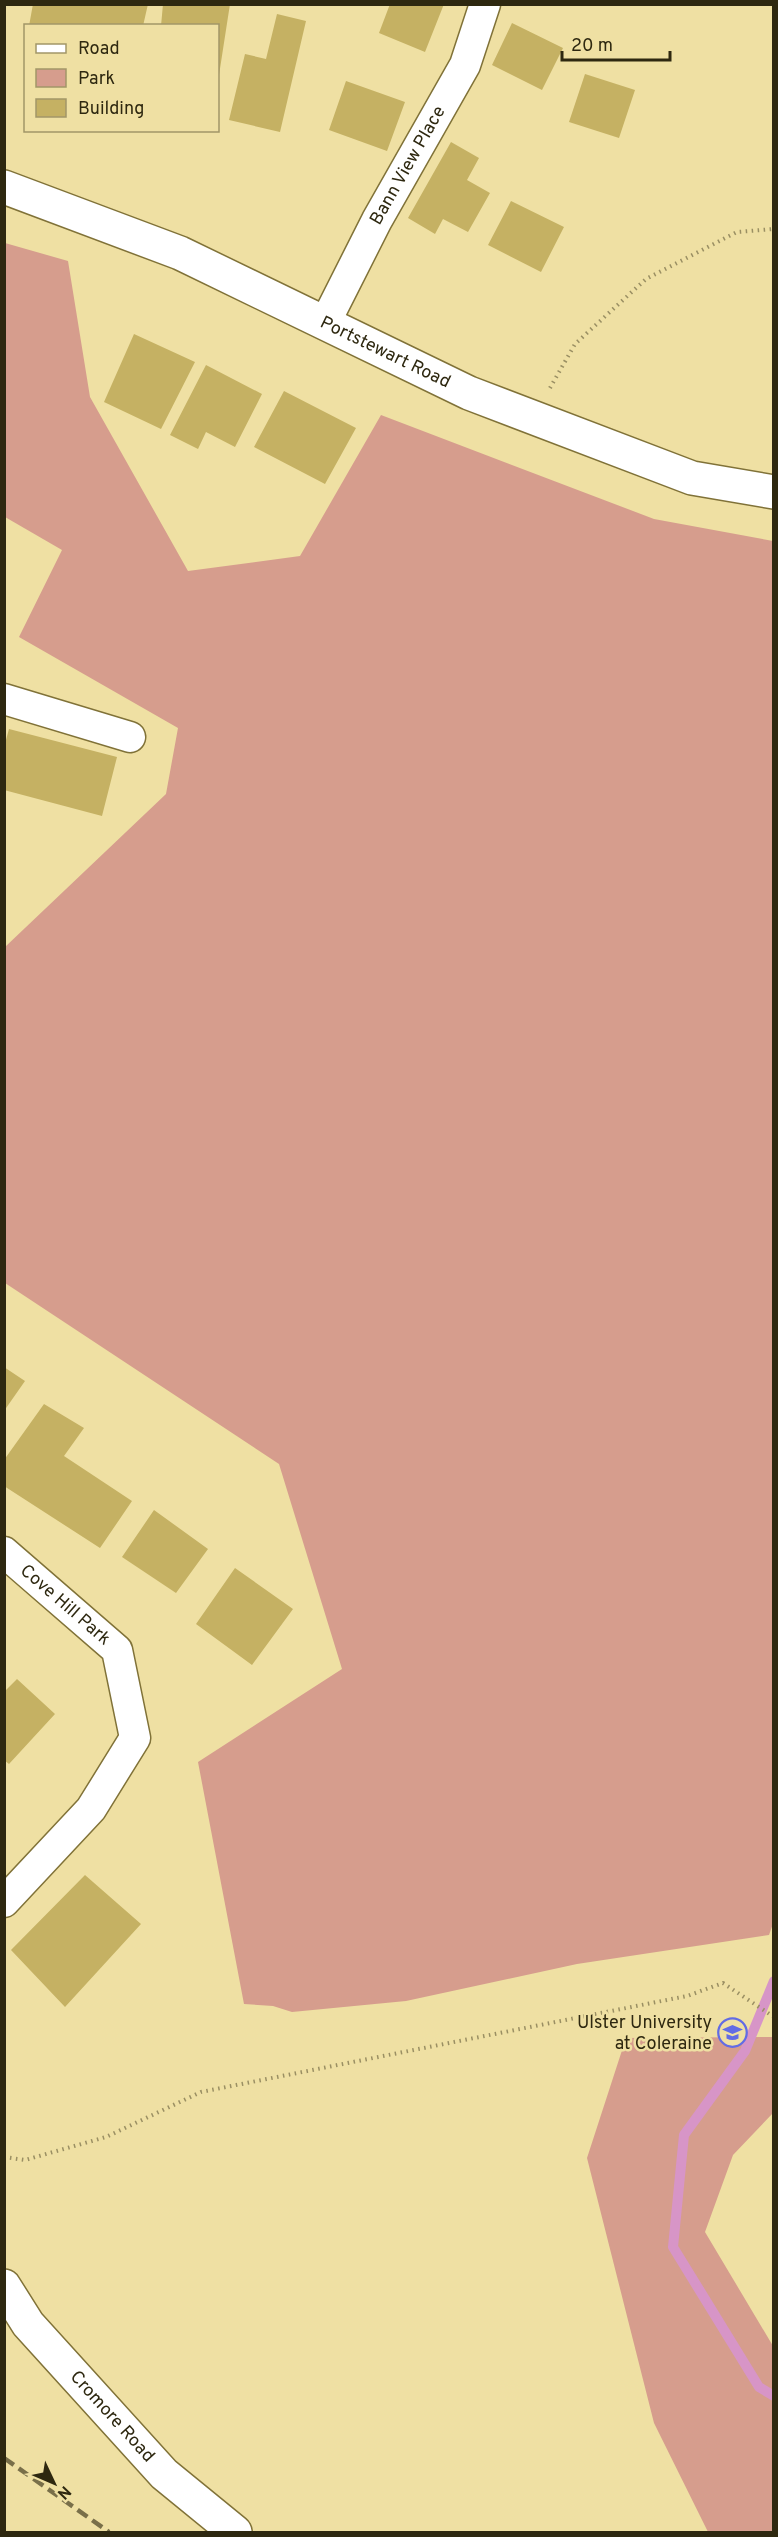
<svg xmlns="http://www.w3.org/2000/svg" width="778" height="2537" font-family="Overpass,sans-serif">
  <rect width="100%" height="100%" fill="#efe0a3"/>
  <!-- green -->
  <path fill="#d69d8d" d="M5,243L68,261L90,397L188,571L300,556L381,415L654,519L773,541L774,1921L769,1935L577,1964L406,2001L292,2012L273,2006L244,2004L198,1762L342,1669L279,1464L5,1283V947L166,794L178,728L19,637L62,550L5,517Z
    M773,2037V2113L733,2155L705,2232L773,2346V2532H708L654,2423L587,2158L626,2038Z"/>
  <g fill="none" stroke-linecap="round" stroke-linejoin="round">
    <!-- stream -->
    <path stroke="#d795c7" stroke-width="10" d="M774,1981L745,2051L684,2135L673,2247L759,2387L774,2396"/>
  </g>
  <!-- building -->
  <path fill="#c5b163" d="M33,4H148L143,26H29Z
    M163,4H230L219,75L218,26H161Z
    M390,4H444L425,52L379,33Z
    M277,14L306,21L280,132L229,120L245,54L266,59Z
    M512,23L563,48L542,90L492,65Z
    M585,74L635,90L619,138L569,122Z
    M346,81L405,102L387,151L329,130Z
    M451,142L479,158L467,180L490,193L468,232L443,219L435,234L408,218Z
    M511,201L564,227L541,272L488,245Z
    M134,334L195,362L161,429L104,402Z
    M206,365L262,394L235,447L206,432L198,449L170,435Z
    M284,391L356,428L325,484L254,447Z
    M9,729L117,757L102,816L4,790V747Z
    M4,1367L25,1381L4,1411Z
    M44,1404L84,1428L64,1456L132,1501L100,1548L4,1486V1460Z
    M154,1510L208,1549L176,1593L122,1557Z
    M235,1568L293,1609L252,1665L196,1624Z
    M17,1679L55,1714L9,1764L4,1760V1692Z
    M85,1875L141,1924L65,2007L11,1950Z"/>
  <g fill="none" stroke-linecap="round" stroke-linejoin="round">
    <defs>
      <g id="street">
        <path id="s1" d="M325,323L377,220L465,65L485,4"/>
        <path d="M4,699L130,737"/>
        <path id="s2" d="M4,1552L117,1650L135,1738L91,1809L4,1902"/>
      </g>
      <g id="secondary">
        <path id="s3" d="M4,2286L28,2324L164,2474L235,2532"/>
      </g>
      <g id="primary">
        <path id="s4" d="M4,187L180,253L469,393L692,478L774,492"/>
      </g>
    </defs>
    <!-- street casing -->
    <use href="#street" stroke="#807238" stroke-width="33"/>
    <!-- secondary casing -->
    <use href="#secondary" stroke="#807238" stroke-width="36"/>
    <!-- primary casing -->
    <use href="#primary" stroke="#807238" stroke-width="36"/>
    <!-- path -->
    <path stroke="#9a8f63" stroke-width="4" stroke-dasharray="1.5 4.5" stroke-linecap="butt" d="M550,388L575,344L646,279L737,232L774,229
      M4,2157L25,2160L106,2137L201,2092L687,1996L723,1983L774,2017"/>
    <!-- street -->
    <use href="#street" stroke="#fff" stroke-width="30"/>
    <!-- secondary -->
    <use href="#secondary" stroke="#fff" stroke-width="33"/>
    <!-- primary -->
    <use href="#primary" stroke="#fff" stroke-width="33"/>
    <!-- rail -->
    <path stroke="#796f49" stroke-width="4.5" stroke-dasharray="12 6" stroke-linecap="butt" d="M4,2458L109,2532"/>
  </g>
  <!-- icons -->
  <defs>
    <symbol id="university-ring" viewBox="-11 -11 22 22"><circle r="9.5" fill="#efe0a3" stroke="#626ce4" stroke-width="1.5"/><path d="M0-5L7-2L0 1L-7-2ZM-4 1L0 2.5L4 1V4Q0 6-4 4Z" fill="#626ce4"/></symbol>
  </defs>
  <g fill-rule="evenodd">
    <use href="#university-ring" x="716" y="2016" width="33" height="33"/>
  </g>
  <g text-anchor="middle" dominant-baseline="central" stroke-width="5" stroke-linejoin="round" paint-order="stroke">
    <!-- street labels -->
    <g font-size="18" fill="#2e2810" stroke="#efe0a3">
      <text stroke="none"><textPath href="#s1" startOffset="178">Bann View Place</textPath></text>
      <text stroke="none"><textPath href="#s4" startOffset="416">Portstewart Road</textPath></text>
      <text stroke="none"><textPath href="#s2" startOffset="81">Cove Hill Park</textPath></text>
      <text stroke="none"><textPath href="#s3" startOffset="170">Cromore Road</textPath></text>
    </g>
    <!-- poi labels -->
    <g font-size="18" fill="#2e2810" stroke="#efe0a3" text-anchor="end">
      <text x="712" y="2023">Ulster University<tspan x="712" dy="21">at Coleraine</tspan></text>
    </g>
  </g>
  <!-- border -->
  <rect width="778" height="2537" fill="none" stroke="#2e2810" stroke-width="12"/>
  <!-- legend -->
  <rect x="24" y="24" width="195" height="108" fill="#efe0a3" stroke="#a29668" stroke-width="1.5"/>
  <rect x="36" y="44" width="30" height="9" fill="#ffffff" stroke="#a29668" stroke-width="1.5"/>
  <text x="78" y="54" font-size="18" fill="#2e2810">Road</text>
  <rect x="36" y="69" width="30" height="18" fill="#d69d8d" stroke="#a29668" stroke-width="1.5"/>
  <text x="78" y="84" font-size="18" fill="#2e2810">Park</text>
  <rect x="36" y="99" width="30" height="18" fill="#c5b163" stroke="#a29668" stroke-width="1.5"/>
  <text x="78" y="114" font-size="18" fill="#2e2810">Building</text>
  <!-- north arrow -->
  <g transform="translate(54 2483) rotate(134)" stroke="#efe0a3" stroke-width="4.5" paint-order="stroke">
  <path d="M0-4.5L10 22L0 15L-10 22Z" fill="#2e2810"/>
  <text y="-9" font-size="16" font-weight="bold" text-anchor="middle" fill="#2e2810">N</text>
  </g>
  <!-- scale -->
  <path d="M562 51v9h108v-9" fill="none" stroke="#2e2810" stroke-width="3"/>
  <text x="571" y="51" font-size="18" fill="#2e2810" stroke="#efe0a3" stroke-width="4.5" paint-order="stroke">20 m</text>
</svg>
